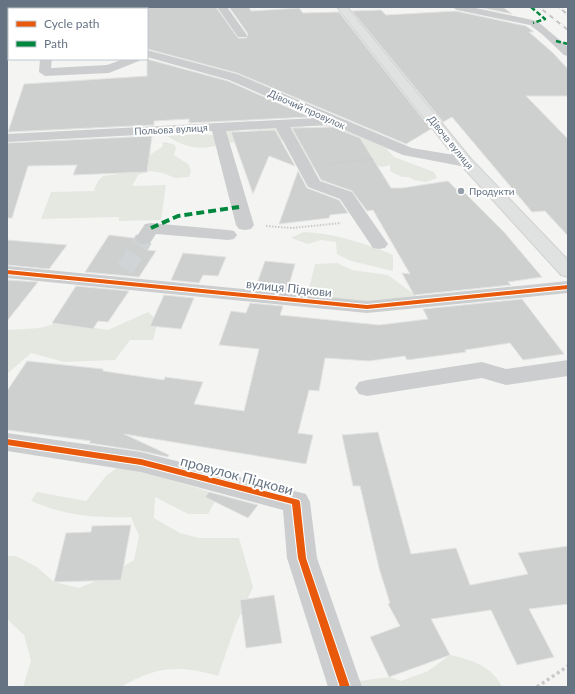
<svg xmlns="http://www.w3.org/2000/svg" width="575" height="694" font-family="Lato,sans-serif">
  <rect width="100%" height="100%" fill="#f4f5f3"/>
  <!-- green -->
  <path fill="#e4e8e1" d="M304,125L302,131L330,126L353,133L386,148L394,157L434,172L437,178L426,182L414,180L409,177H402L390,171V165L382,167L368,162L316,169L300,165L288,142C274,138 261,138 247,140C215,144 199,157 167,136L201,134L212,135L225,133L228,128C240,130 253,136 262,126Z
    M163,142L174,144L176,148L174,155L188,164L191,171L189,177L175,178L163,173L150,171L138,175L132,186L166,185L161,220L119,221V217L41,219L51,192L96,191L94,190L98,181L103,176L119,174L162,147Z
    M303,232C333,233 365,243 393,255V271L351,261L337,254L336,242L321,240L308,244L291,238Z
    M337,263L352,270L388,275L418,297L387,302H321L309,289L315,264Z
    M148,312L158,321L153,340H130L115,360L64,362L31,353L7,374V330L40,328L67,320L82,326L108,330Z
    M121,465L224,496L214,503L208,514H188L155,497L154,518L180,533L200,538H239L253,587L236,624L218,676C179,665 157,666 121,687H23L31,661L24,635L7,619V556H16L37,567L54,582L79,588L108,576L134,560L139,536L131,517C91,518 68,516 31,501L37,492L86,501L106,476Z
    M450,655C470,659 494,667 502,687H359V681L389,677L401,681L428,671Z"/>
  <!-- building -->
  <path fill="#cecfcf" stroke="#e4e4e3" d="M147,7H216L238,38H246L248,34L229,7H249L251,11L299,8L303,13L339,12L431,129L406,144L237,73L147,49Z
    M478,7H503L512,14Z
    M381,10L386,15L456,11L526,26L534,32H529L552,52L568,69V96H526L568,139V236L545,211L532,212L452,117L443,122L352,11Z
    M147,59L228,81L310,117L189,123V119L154,121V125L8,132L24,84L147,76Z
    M333,127L360,138L391,188H402L448,181L456,189H461L504,232L542,277L508,282L511,285L414,295L402,273L410,274L373,210L367,211L352,191L321,180L292,128Z
    M275,130L295,166L269,156L253,194L231,132Z
    M152,136L147,172L73,175L77,165L28,166L12,218H7V143Z
    M298,171L307,188L339,200L348,213L330,215L329,218L279,224Z
    M109,235L134,238L138,244L147,245V250L156,251L139,277L85,272Z
    M7,240L67,245L49,269L7,265Z
    M183,253L226,257L218,276L203,275L199,283L171,280Z
    M265,261L295,264L287,292L255,289Z
    M7,280L38,282L7,321Z
    M76,286L129,291L108,322L98,321L93,329L52,323Z
    M164,295L194,298L181,329L150,326Z
    M522,299L564,354L523,360L510,343L465,350L466,352L407,360L405,356L369,361L325,358L319,391L309,390L298,433L313,435L306,464L124,434L169,455L168,457L141,451L89,443L91,441L7,430V391L27,361L103,369V371L164,380L165,377L203,382L194,404L244,411L259,349L219,345L231,311L246,313L250,303L283,306L280,315L379,325L428,319L423,309Z
    M378,432L411,554L456,548L470,585L528,574L518,553L568,546V604L529,609L554,657L517,665L491,610L431,619L450,655L389,677L370,637L400,626L388,604L390,603L379,568L360,486H353L342,435Z
    M209,492L258,505L248,518L205,497Z
    M131,525L121,580L54,582L66,533L91,532L92,526Z
    M274,595L282,643L246,648L240,600Z"/>
  <g fill="none" stroke-linecap="round" stroke-linejoin="round">
    <!-- minor-tunnel -->
    <path stroke="#d0d4d7" stroke-width="18" stroke-dasharray="18 9" stroke-linecap="butt" d="M125,269L144,239"/>
    <defs>
      <path id="major" d="M337,7H347L471,159L568,260V277L561,275L461,165Z"/>
    </defs>
    <!-- major casing -->
    <use href="#major" stroke="#d0d1d1" stroke-width="2"/>
    <!-- path-far2 -->
    <path stroke="#cacacb" stroke-width="1.5" stroke-dasharray="1.5 1.5" stroke-linecap="butt" d="M327,164L373,159"/>
    <!-- path-far1 -->
    <path stroke="#cacacb" stroke-width="2" stroke-dasharray="1.5 1.5" stroke-linecap="butt" d="M266,226L292,228L341,223"/>
    <!-- path -->
    <path stroke="#cacacb" stroke-width="3.5" stroke-dasharray="3 3" stroke-linecap="butt" d="M537,687L568,666"/>
    <!-- minor -->
    <path fill="#cccdce" fill-rule="evenodd" d="M40,7H50L51,9H41Z
      M217,7H227L247,35L246,37H238Z
      M452,7H471L537,21L568,47V56L564,55L543,35L530,25L457,10Z
      M147,50L237,74L412,148L466,157L471,159L474,162L471,165L466,167L403,155L333,125L290,127L320,181L352,192L388,244L385,248L379,249L373,248L340,199L308,187L276,128L226,131L254,225L251,229L245,230L239,229L236,225L212,131L7,142V134L316,118L229,80L147,57Z
      M40,59H52L51,68L107,65L124,59H141L139,61L109,73L45,76L39,72Z
      M151,223L228,230L234,231L237,235L234,239L228,240L156,234L150,243L144,244L138,243L135,239L145,224Z
      M7,266L367,301L568,281V293L367,313L7,278Z
      M568,360V376L506,385L482,378L367,396L359,394L355,388L359,382L367,380L482,362L506,369Z
      M7,433L141,452L306,494L310,502L317,558L362,687H328L287,558L283,510L141,472L7,451Z"/>
    <!-- major -->
    <use href="#major" fill="#e0e1e1" fill-rule="evenodd"/>
    <defs>
      <path id="rail" d="M539,7L568,30
        M559,7L568,15"/>
    </defs>
    <!-- rail casing -->
    <use href="#rail" stroke="#c3c4c4" stroke-width="2"/>
    <!-- rail -->
    <use href="#rail" stroke="#fff" stroke-width="1.5" stroke-dasharray="4.5" stroke-linecap="butt"/>
    <!-- quiet-far1 -->
    <path stroke="#00873e" stroke-width="2.5" stroke-dasharray="5 2.5" stroke-linecap="butt" d="M531,7L545,19L533,23
      M556,41L568,44"/>
    <!-- quiet -->
    <path stroke="#00873e" stroke-width="4" stroke-dasharray="8 4" stroke-linecap="butt" d="M151,228L178,216L239,207"/>
    <defs>
      <path id="cycleway" d="M7,270L367,305L568,285V289L367,309L7,274Z
        M7,439L141,459L299,500L300,502L306,558L350,687H340L298,558L292,504L141,465L7,445Z"/>
    </defs>
    <!-- cycleway casing -->
    <use href="#cycleway" stroke="#fff" stroke-width="2"/>
    <!-- cycleway -->
    <use href="#cycleway" fill="#e8590c" fill-rule="evenodd"/>
  </g>
  <!-- markers -->
  <circle fill="#97a0aa" stroke="#fff" stroke-width="1.5" cx="461" cy="191" r="4"/>
  <g text-anchor="middle" dominant-baseline="central" stroke-width="4" stroke-linejoin="round" paint-order="stroke">
    <!-- far-street labels -->
    <g font-size="10" fill="#657383" stroke="#fff">
      <text transform="translate(307 109) rotate(24)">Дівочий провулок</text>
      <text transform="translate(171 129) rotate(-3)">Польова вулиця</text>
      <text transform="translate(451 142) rotate(51)">Дівоча вулиця</text>
    </g>
    <!-- far-poi labels -->
    <g font-size="10" fill="#657383" stroke="#fff" text-anchor="start">
      <text x="469" y="191">Продукти</text>
    </g>
    <!-- street labels -->
    <g font-size="12" fill="#657383" stroke="#fff">
      <text transform="translate(289 288) rotate(6)">вулиця Підкови</text>
    </g>
    <!-- near-street labels -->
    <g font-size="14" fill="#657383" stroke="#fff">
      <text transform="translate(237 475) rotate(15)">провулок Підкови</text>
    </g>
  </g>
  <!-- border -->
  <rect width="575" height="694" fill="none" stroke="#657383" stroke-width="16"/>
  <!-- legend -->
  <rect x="8" y="8" width="140" height="52" fill="#ffffff" stroke="#c1c7cd"/>
  <rect x="16" y="21" width="20" height="6" fill="#e8590c" stroke="#c1c7cd"/>
  <text x="44" y="28" font-size="12" fill="#657383">Cycle path</text>
  <rect x="16" y="41" width="20" height="6" fill="#00873e" stroke="#c1c7cd"/>
  <text x="44" y="48" font-size="12" fill="#657383">Path</text>
</svg>
